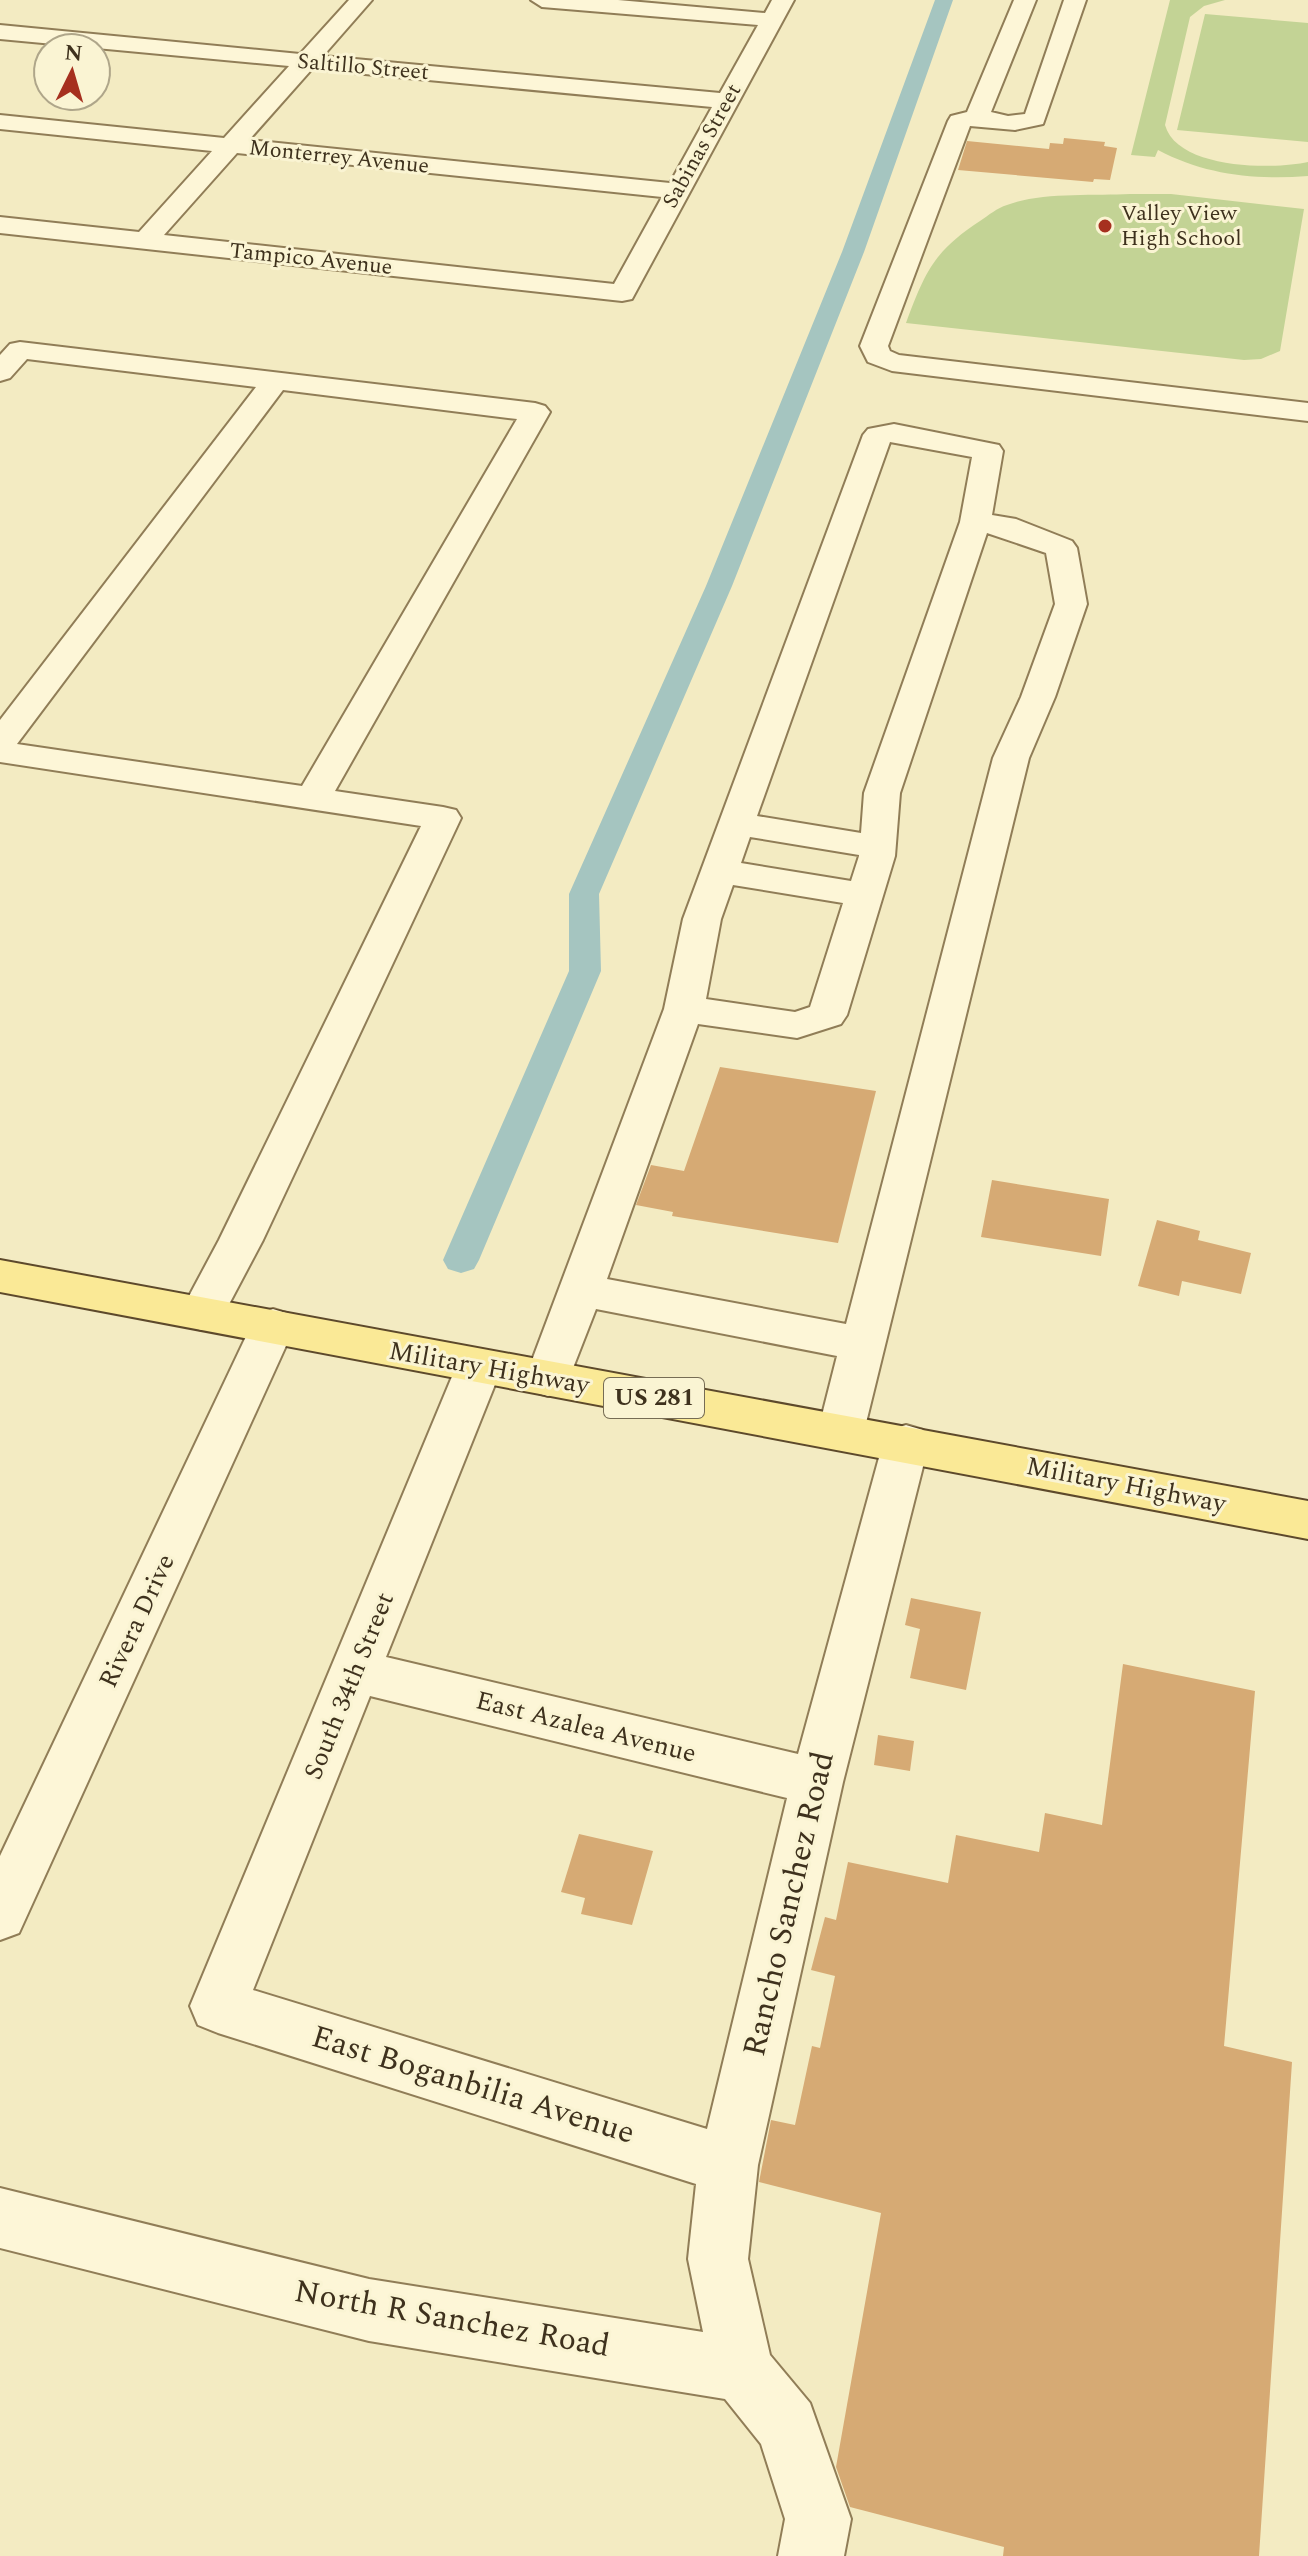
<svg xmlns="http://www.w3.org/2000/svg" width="1308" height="2556" font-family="Spectral,serif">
  <rect width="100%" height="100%" fill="#f3ebc2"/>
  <!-- green -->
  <path fill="#c3d395" d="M1170,0H1225L1204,6L1190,17L1165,125C1177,169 1272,170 1308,162V176C1255,180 1205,175 1158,150L1155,157L1131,155Z
    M1205,14L1308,23V142L1177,130Z
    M1130,194H1171L1304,209L1280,351L1261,359L1244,360L906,323C925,272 934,251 980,221C989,215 997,208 1007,205C1040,192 1094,196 1130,194Z"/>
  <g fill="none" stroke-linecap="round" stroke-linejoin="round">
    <!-- canal -->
    <path fill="#a5c5c0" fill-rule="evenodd" d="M935,0H953L864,252L732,586L599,894L601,971L479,1260L474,1269L461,1273L448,1269L443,1260L569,971V894L706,586L842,252Z"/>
  </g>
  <!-- building -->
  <path fill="#d6aa74" d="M1064,138L1105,142L1104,146L1117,148L1110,180L1094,179L1093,182L958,170L967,141L1049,149L1050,143L1063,144Z
    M720,1067L876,1091L838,1243L672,1216L673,1212L636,1205L651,1165L684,1171Z
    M992,1180L1109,1199L1101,1256L981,1237Z
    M1157,1220L1200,1231L1198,1240L1251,1253L1241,1294L1182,1281L1179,1296L1138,1286Z
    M911,1598L981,1612L966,1690L910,1678L920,1629L905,1625Z
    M1123,1664L1255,1691L1224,2046L1292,2062L1259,2556H1003L1004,2547L850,2507L836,2467L881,2213L759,2182L771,2120L795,2125L812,2046L820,2048L835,1976L811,1970L825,1917L836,1920L848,1862L948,1883L956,1835L1039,1852L1045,1813L1102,1825Z
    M878,1735L914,1741L910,1771L874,1765Z
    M579,1834L653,1851L632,1925L581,1914L585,1898L561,1892Z"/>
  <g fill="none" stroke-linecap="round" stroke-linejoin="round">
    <defs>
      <path id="minor" d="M349,0H372L323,56L720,93L758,25L542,7L531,0H618L765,13L772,0H794L632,299L622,301L0,233V217L139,232L212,151L0,129V115L224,138L289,66L0,39V25L300,54ZM312,69L712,107L670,183L249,140ZM237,153L662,197L614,284L164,235Z
        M1014,0H1036L991,112L1008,116L1025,114L1064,0H1086L1043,124L1015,130L970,126L888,346L890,351L899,355L1308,403V421L892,371L868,362L860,346L948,121L951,116L967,112Z
        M20,342L535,403L545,406L550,412L335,791L443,807L456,810L461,818L263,1240L218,1325L202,1330L186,1325L180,1313L219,1240L421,826L0,762V720L256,387L27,359L10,378L0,381V355L10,344ZM283,390L517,419L302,786L17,744Z
        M894,424L999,445L1003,451L992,515L1016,519L1072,541L1077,548L1087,604L1055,697L1029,758L864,1431L857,1444L841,1449L825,1444L818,1431L837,1356L596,1309L564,1391L548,1396L532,1391L525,1379L664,1009L683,919L863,435L868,429ZM890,442L972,457L960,522L864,793L861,833L757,816ZM987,533L1046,553L1055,604L1021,697L993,758L846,1324L607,1279L698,1024L797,1038L841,1024L847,1015L895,856L900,793ZM750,837L859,855V856L851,881L741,863ZM733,885L843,903L810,1007L795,1012L706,999L721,919Z
        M273,1309L289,1314L295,1326L19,1933L0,1940V1856L251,1326L257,1314Z
        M479,1350L495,1355L502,1367L386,1657L798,1754L883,1443L889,1430L906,1425L923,1430L929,1443L843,1782L758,2165L748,2259L770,2355L810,2403L851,2519L844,2556H778L785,2519L761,2444L725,2399L369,2341L0,2248V2188L369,2279L703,2332L688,2259L696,2184L218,2033L198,2025L190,2006L456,1367L463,1355ZM370,1696L787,1798L707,2129L253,1990Z"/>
      <path id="major" d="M0,1260L1308,1501V1539L0,1292Z"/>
    </defs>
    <!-- minor casing -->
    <use href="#minor" stroke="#907d57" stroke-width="4"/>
    <!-- major casing -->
    <use href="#major" stroke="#5d492b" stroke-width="4"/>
    <!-- minor -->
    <use href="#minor" fill="#fdf6d7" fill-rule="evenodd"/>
    <!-- major -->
    <use href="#major" fill="#fae996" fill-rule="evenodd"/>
  </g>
  <!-- markers -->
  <circle fill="#a6301f" stroke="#faf4d3" stroke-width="3" cx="1105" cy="226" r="8"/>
  <g text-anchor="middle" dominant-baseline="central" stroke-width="6" stroke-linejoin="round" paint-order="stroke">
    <!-- far-street labels -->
    <g font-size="22" fill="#3e311d" stroke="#faf4d3">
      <text transform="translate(363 67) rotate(5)">Saltillo Street</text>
      <text transform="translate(702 146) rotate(-61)">Sabinas Street</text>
      <text transform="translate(339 157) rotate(6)">Monterrey Avenue</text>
      <text transform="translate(311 259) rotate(6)">Tampico Avenue</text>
    </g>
    <!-- far-poi labels -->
    <g font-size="22" fill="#3e311d" stroke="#faf4d3" text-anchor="start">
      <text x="1121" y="213">Valley View<tspan x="1121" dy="25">High School</tspan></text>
    </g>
    <!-- shield labels -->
    <rect fill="#faf4d3" stroke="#766c54" stroke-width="2" x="604" y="1378" width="100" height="40" rx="6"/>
    <g font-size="24" font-weight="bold" fill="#3e311d">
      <text x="654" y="1398">US 281</text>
    </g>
    <!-- street labels -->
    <g font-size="26" fill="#3e311d" stroke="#faf4d3">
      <text transform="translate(489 1368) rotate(10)">Military Highway</text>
      <text transform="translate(1126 1485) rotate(11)">Military Highway</text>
      <text transform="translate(137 1621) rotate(-65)">Rivera Drive</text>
      <text transform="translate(349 1686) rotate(-68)">South 34th Street</text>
      <text transform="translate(586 1727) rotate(14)">East Azalea Avenue</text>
    </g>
    <!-- near-street labels -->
    <g font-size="32" fill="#3e311d" stroke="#faf4d3">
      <text transform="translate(789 1904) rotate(-77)">Rancho Sanchez Road</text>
      <text transform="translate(473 2085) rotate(17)">East Boganbilia Avenue</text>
      <text transform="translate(452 2319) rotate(10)">North R Sanchez Road</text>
    </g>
  </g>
  <!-- north arrow -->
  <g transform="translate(72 72) rotate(5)"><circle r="38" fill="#faf4d3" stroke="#afa68a" stroke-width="2"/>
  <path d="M0-6L14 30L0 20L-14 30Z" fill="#a6301f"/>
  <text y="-12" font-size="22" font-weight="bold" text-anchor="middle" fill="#3e311d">N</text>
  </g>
</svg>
